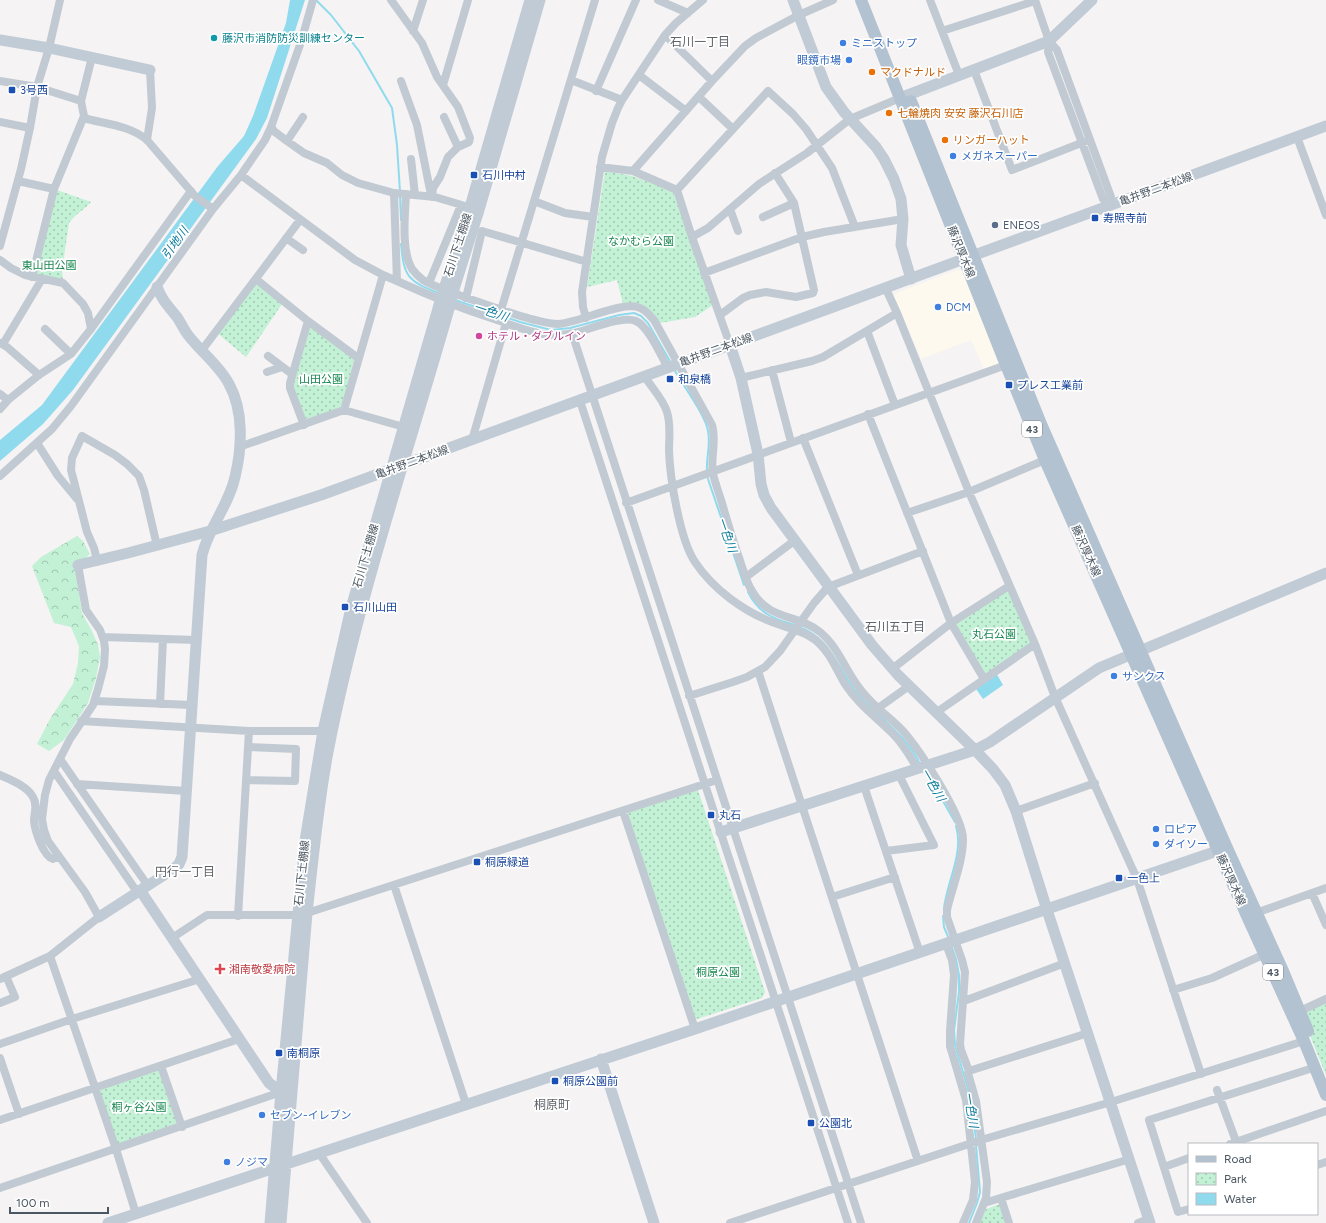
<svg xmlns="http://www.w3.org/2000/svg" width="1326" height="1223" font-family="Figtree,'Noto Sans JP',sans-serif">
  <defs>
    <pattern id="forest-crowns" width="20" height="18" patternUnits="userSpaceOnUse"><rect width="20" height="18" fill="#c3f1d5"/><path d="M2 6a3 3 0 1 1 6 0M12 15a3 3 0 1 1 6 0" fill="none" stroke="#a0c6b0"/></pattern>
    <pattern id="park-dots" width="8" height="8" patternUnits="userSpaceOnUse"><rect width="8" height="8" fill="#c3f1d5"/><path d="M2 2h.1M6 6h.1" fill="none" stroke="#a0c6b0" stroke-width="1.8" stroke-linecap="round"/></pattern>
  </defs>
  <rect width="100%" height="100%" fill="#f5f3f3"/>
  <!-- commercial -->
  <path fill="#fdf9ef" d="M957,270L963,271L998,362V365L984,369L971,340L921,359L894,296L896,293Z"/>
  <!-- forest -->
  <path fill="url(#forest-crowns)" d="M77,536L83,541L90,554L75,568L82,613L92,631L98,645L100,657L96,678L88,703L64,740L49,751L37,744L50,719L73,684L78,663L79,646L71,627L54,623L32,566L41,557Z"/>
  <!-- park -->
  <path fill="url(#park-dots)" d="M605,171L632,176L673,191L713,305L695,317L660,323L646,308L623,304L617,280L587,287Z
    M54,189L91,202C84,210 74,215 69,223L62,270L63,283L32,277Z
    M256,279L284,301L246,357L216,332Z
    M311,326L354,360L342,405L339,408L308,419L305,418L293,389L295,371L309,328Z
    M1009,586L1035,644L984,679L951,623Z
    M698,790L765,992L762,998L697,1019L694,1018L627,813Z
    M1326,999V1075L1300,1011Z
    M161,1066L182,1127L116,1149L94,1087Z
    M1000,1204L1006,1223H979L986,1209Z"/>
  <!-- water -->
  <path fill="#90daee" d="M290,0H305L267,118L256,139L73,390L43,424L0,461V440L42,405L218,166L244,136L253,116L286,23Z
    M995,671L1003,685L983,699L974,686Z"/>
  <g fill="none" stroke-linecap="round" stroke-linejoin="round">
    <!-- stream -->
    <path stroke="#90daee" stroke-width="2" d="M316,0L331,15L359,51L392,108L397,145L400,192
      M400,196L401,220
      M401,244C404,277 408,281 438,293
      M455,300L520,322L551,330L570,328L619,315L634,313L641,316L648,323L671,363
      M674,369C683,386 705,414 708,431C711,444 706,458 707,471
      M707,476L744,585
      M748,592C759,614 774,619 795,625
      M799,627C830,638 836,665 854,689C860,697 866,703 873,710
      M877,713C893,728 910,743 920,764
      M924,771L935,787L955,822
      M944,908C947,882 964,853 956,826
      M943,916L944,927L949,939
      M951,945L956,959L959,975V992L954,1030L955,1045L971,1099L976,1139
      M969,1223L977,1203L980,1192L976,1145"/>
    <!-- street -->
    <path stroke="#c1cad2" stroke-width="8" d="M391,0L422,43L437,77L458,107L470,138L469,142L458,147L448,157L440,177L433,188L432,197
      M658,0L688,13
      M930,0L959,75
      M1035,0L1049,41L1057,50L1111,197L1110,206
      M413,31L423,0
      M942,31L1035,1
      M665,35L712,81
      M1049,41L1048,52L1103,199L1110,206
      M92,57L81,101L84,116L87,119C107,124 131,126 147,140L195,196L213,209
      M974,70L1012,170L1089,140
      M639,75L686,111
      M571,80L622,100
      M0,81L37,87L81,101
      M401,81L417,125L431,195
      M443,85L468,0
      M596,91L636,0
      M699,97L733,129
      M444,117L458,147
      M0,122L30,128
      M271,127L275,132L287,141L304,153L327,163L342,175L358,183L394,193L435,197L475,209
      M1297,137L1326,215
      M147,140L152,108L150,70
      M287,141L303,117
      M411,159L415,195
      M600,167L633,171L677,190L692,237L730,345
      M633,171L712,81L745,46L756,38L799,15L833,0
      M241,175L355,260L383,275L397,281
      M18,181L54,189
      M677,190L768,91L793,114L806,129L832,168L855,227
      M394,193L397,281C430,296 463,309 497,320C514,326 531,333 550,335C558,335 566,335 574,333C588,330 623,315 636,321C649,327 661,356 668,368
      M406,194C405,215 401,251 412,269C415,273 419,277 423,280C433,286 445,290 456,294C481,303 506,312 531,319C540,321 549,324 558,324C579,323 623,300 640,308C646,310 650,316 654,320L712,425C717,442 710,458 713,474C715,482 718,491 721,500C726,517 731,534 737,552C742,565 745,580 752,591C769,621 798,614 820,632C841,649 847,677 866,696C877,709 892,719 903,731C919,749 963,816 963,839C963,862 952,888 947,910V917L962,960L965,972L960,1044L961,1050L969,1071L968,1073L976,1101L987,1182L986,1198L976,1223
      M534,201L565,213L593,217
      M730,209L738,231
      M763,217L794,203
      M692,237L708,228L759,184L807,153L850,119L900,98
      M286,238L303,250
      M0,246L21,169L30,128L37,87L49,48L60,0
      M0,260L11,268L25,275L63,283L83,304L88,313L91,329
      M704,273L802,237L824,232L903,219
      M32,277L54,189L84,116
      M256,279L308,321L358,358
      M429,283L461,205
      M886,289L897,313L969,492L1035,644L1055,697L1137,879L1201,1074
      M466,298L482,231L587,262
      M501,310L595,0
      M720,315L743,298L750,295L766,292L796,297L813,293L814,290L794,203L775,173
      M586,318L583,307L582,292L602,157L612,123L618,108L622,100L665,35L676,23L703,0
      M45,329L71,354
      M867,331L895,405
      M572,333C666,631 766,926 861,1223
      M0,343L7,347L39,375
      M3,344L42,279
      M202,350L300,220
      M268,356L292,374
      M772,370L791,442
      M267,372L282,367
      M645,377C652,388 663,399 667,412C671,424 669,439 669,451C670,479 680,540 695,562C713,589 743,611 772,622C787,628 802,630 814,639C829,650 836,669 845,684C858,704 876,717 893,734C902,743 910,756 917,768
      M741,378L812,361L823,357L897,313
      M0,394L8,400
      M580,401L848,1223
      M0,409L8,400L39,375L71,354L91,329L191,191
      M344,410L404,427
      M868,414L951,623L984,679
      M304,425L290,388V383L308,321
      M803,438L858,575
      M472,440L506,323
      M37,443L58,476L77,499
      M239,447L344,410L383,275
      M0,476L52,429L71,406L213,209L241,175L265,140L271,127L301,42L313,0
      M626,503L1006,365
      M907,513L969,492L1045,460
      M97,560L94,548L87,532L71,470L72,458L82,436L115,455L127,464L139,476L144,490L157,546
      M78,565L86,610L100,630L104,641L105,649L104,666L98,689L93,705L70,739L49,780L45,795L42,819L44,830L48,841L85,892L99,917L50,956L116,1149L136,1214
      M746,577L794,541
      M103,637L196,640
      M892,669L951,623L1009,586
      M758,671L918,1161
      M689,696L733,682L747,677L765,667L780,651L814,603L828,587L923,551
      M95,701L192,705
      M160,704L163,639
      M874,711L909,686
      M937,712L1035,644
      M81,721L249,731H323
      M54,771L135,889L140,890L146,883L60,759
      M0,775C11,780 27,786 33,797C38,805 34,813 34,821C35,831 43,856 53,859L59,856
      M246,780L295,781L296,749L248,747
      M77,784L186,791
      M864,786L920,953
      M623,811L695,1029
      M1016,811L1095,783
      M886,851L934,845L899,775
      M394,885L466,1104
      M1312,893L1326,925
      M832,897L895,877
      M307,913L717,780
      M1253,914L1326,888
      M238,916L249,731
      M172,938L207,915H298
      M946,944L952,960L954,975L950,1031V1046L966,1100L975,1182L973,1200L963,1223
      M0,979L50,956
      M1173,990L1212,978L1265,954
      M964,1001L1065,963
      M0,1003L15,997L6,976
      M1300,1011L1326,999
      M0,1044L72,1019L200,979
      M0,1058L19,1114
      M161,1066L182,1127
      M969,1071L1088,1033
      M1217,1090L1237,1144
      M0,1120L239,1039
      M1230,1144L1326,1111
      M319,1153L367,1223
      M1317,1165L1326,1162
      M1164,1167L1189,1158
      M0,1188L281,1092
      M1001,1198L1009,1223
      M984,1203L1130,1159
      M1189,1209L1178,1212L1149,1120L1316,1067
      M730,1223L981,1140L1111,1102L1304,1041
      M1138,1223L1149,1219"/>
    <!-- secondary -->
    <path stroke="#c1cbd6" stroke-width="11" d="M793,0L826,87L844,112L876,147L884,159L894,179L901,199L903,219L901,245L911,279
      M0,40L49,48L150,70
      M900,98L1049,41L1092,0
      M445,286L470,207L530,0
      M454,289L479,210L540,0
      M730,345L741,378L758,454L761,484L764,495L771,508L872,645L898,675L975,750L993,769L1005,785L1016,811L1047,910L1150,1223
      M78,565L128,553L210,531L321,495L1326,126
      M721,832L975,750L990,742L1099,668L1326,573
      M140,890L269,1083L281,1092
      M99,917L175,868L179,864L182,857L202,555C209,527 229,505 235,477C242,448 244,411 229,384C220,366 201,352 188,335C184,330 181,323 177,317C168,306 162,300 157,287
      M601,1059L654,1223
      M108,1223L695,1029L1226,848
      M270,1223L281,1092L305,841L323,731L351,608L439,305
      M281,1223L307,913C313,860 318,805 328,752C357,602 407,456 449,309"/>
    <!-- primary -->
    <path stroke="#b3c2d1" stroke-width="12" d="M861,0L1006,365L1045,460L1247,916L1304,1041L1326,1095
      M911,101L1041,424L1227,848L1283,971L1308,1031"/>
    <!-- secondary-bridge -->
    <path stroke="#c1cbd6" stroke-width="11" d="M439,305L445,286
      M449,309L454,289"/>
  </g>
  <!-- markers -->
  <circle fill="#0f9aa8" stroke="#fff" stroke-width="1.5" cx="214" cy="38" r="4"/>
  <g fill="#3f7fe0" stroke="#fff" stroke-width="1.5">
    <circle cx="843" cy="43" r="4"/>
    <circle cx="849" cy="60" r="4"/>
    <circle cx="953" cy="156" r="4"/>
    <circle cx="938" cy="307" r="4"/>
    <circle cx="1114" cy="676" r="4"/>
    <circle cx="1156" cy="829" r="4"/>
    <circle cx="1156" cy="844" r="4"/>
    <circle cx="262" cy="1115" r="4"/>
    <circle cx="227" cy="1162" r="4"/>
  </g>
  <g fill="#e8710a" stroke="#fff" stroke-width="1.5">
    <circle cx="872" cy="72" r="4"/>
    <circle cx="889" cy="113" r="4"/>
    <circle cx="945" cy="140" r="4"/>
  </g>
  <g fill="#1a4fb4" stroke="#fff" stroke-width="1.5">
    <rect x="8" y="86" width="8" height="8" rx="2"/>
    <rect x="470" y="171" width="8" height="8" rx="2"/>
    <rect x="1091" y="214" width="8" height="8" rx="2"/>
    <rect x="666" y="375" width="8" height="8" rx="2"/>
    <rect x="1005" y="381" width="8" height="8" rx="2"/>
    <rect x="341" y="603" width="8" height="8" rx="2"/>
    <rect x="707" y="811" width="8" height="8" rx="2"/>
    <rect x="473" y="858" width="8" height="8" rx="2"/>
    <rect x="1115" y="874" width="8" height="8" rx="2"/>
    <rect x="275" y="1049" width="8" height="8" rx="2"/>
    <rect x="551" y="1077" width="8" height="8" rx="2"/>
    <rect x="807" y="1119" width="8" height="8" rx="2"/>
  </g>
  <circle fill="#5c6f8a" stroke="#fff" stroke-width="1.5" cx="995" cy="225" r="4"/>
  <circle fill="#d1479c" stroke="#fff" stroke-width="1.5" cx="479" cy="336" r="4"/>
  <path fill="#e0444e" stroke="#fff" stroke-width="1.5" d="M218 963h4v4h4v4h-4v4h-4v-4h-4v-4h4z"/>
  <g text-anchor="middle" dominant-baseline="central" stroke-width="3.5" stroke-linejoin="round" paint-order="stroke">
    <!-- shield labels -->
    <g fill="#fff" stroke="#808990" stroke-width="1">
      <rect x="1022" y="421" width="20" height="16" rx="3"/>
      <rect x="1263" y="964" width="20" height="16" rx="3"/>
    </g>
    <g font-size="10" font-weight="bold" fill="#4a5661">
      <text x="1032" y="429">43</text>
      <text x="1273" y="972">43</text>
    </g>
    <!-- culture labels -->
    <g font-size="11" fill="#0d838f" stroke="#fff" text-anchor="start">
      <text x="222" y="38">藤沢市消防防災訓練センター</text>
    </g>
    <!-- shop labels -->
    <g font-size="11" fill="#366cbe" stroke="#fff" text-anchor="start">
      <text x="851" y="43">ミニストップ</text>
      <text x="841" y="60" text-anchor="end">眼鏡市場</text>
      <text x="961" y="156">メガネスーパー</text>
      <text x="946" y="307">DCM</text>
      <text x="1122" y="676">サンクス</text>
      <text x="1164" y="829">ロピア</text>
      <text x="1164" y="844">ダイソー</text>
      <text x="270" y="1115">セブン-イレブン</text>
      <text x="235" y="1162">ノジマ</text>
    </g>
    <!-- food labels -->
    <g font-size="11" fill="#c56008" stroke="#fff" text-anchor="start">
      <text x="880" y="72">マクドナルド</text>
      <text x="897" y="113">七輪焼肉 安安 藤沢石川店</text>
      <text x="953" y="140">リンガーハット</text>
    </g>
    <!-- transit labels -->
    <g font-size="11" fill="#164399" stroke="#fff" text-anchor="start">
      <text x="20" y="90">3号西</text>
      <text x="482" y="175">石川中村</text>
      <text x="1103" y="218">寿照寺前</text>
      <text x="678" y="379">和泉橋</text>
      <text x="1017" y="385">プレス工業前</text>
      <text x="353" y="607">石川山田</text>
      <text x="719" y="815">丸石</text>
      <text x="485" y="862">桐原緑道</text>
      <text x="1127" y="878">一色上</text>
      <text x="287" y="1053">南桐原</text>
      <text x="563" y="1081">桐原公園前</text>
      <text x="819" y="1123">公園北</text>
    </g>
    <!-- street labels -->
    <g font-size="11" fill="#4a5661" stroke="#fff">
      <text transform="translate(1156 189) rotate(-20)">亀井野二本松線</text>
      <text transform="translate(458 245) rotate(-72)">石川下土棚線</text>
      <text transform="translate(961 252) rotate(68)">藤沢厚木線</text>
      <text transform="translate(716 350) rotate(-20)">亀井野二本松線</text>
      <text transform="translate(412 462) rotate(-20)">亀井野二本松線</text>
      <text transform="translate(1086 551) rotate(66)">藤沢厚木線</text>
      <text transform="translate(366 556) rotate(-74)">石川下土棚線</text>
      <text transform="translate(302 873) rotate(-84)">石川下土棚線</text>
      <text transform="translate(1231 880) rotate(66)">藤沢厚木線</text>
    </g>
    <!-- service labels -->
    <g font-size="11" fill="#4e5e75" stroke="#fff" text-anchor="start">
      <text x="1003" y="225">ENEOS</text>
    </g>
    <!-- park labels -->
    <g font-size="11" fill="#17864f" stroke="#fff">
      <text x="641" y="241">なかむら公園</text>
      <text x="49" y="265">東山田公園</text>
      <text x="321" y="379">山田公園</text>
      <text x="994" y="634">丸石公園</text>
      <text x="718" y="972">桐原公園</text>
      <text x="139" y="1107">桐ヶ谷公園</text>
    </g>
    <!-- hotel labels -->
    <g font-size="11" fill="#b23c85" stroke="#fff" text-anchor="start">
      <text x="487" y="336">ホテル・ダブルイン</text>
    </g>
    <!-- health labels -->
    <g font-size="11" fill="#be3a42" stroke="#fff" text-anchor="start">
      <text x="229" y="969">湘南敬愛病院</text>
    </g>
    <!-- neighbourhood labels -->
    <g font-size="12" fill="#5f6368" stroke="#fff">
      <text x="700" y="42">石川一丁目</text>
      <text x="895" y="627">石川五丁目</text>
      <text x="185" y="872">円行一丁目</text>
      <text x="552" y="1105">桐原町</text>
    </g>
    <!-- water labels -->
    <g font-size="12" font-style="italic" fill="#0c7c9b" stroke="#fff">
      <text transform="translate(175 243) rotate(-54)">引地川</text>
      <text transform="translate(491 312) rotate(18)">一色川</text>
      <text transform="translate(727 535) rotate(71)">一色川</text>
      <text transform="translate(933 785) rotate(60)">一色川</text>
      <text transform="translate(971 1110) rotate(81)">一色川</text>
    </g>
  </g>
  <!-- legend -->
  <rect x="1188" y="1143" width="130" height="72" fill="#ffffff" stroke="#b7bbc0"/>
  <rect x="1196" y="1156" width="20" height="6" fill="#b3c2d1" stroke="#b7bbc0"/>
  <text x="1224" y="1163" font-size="12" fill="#4a5661">Road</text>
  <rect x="1196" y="1173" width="20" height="12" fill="url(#park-dots)" stroke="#b7bbc0"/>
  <text x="1224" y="1183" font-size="12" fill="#4a5661">Park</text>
  <rect x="1196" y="1193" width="20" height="12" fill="#90daee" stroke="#b7bbc0"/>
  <text x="1224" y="1203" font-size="12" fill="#4a5661">Water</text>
  <!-- scale -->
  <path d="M10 1207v6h98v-6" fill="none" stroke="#4a5661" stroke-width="2"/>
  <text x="16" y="1207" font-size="12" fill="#4a5661" stroke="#ffffff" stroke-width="3" paint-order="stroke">100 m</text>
</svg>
